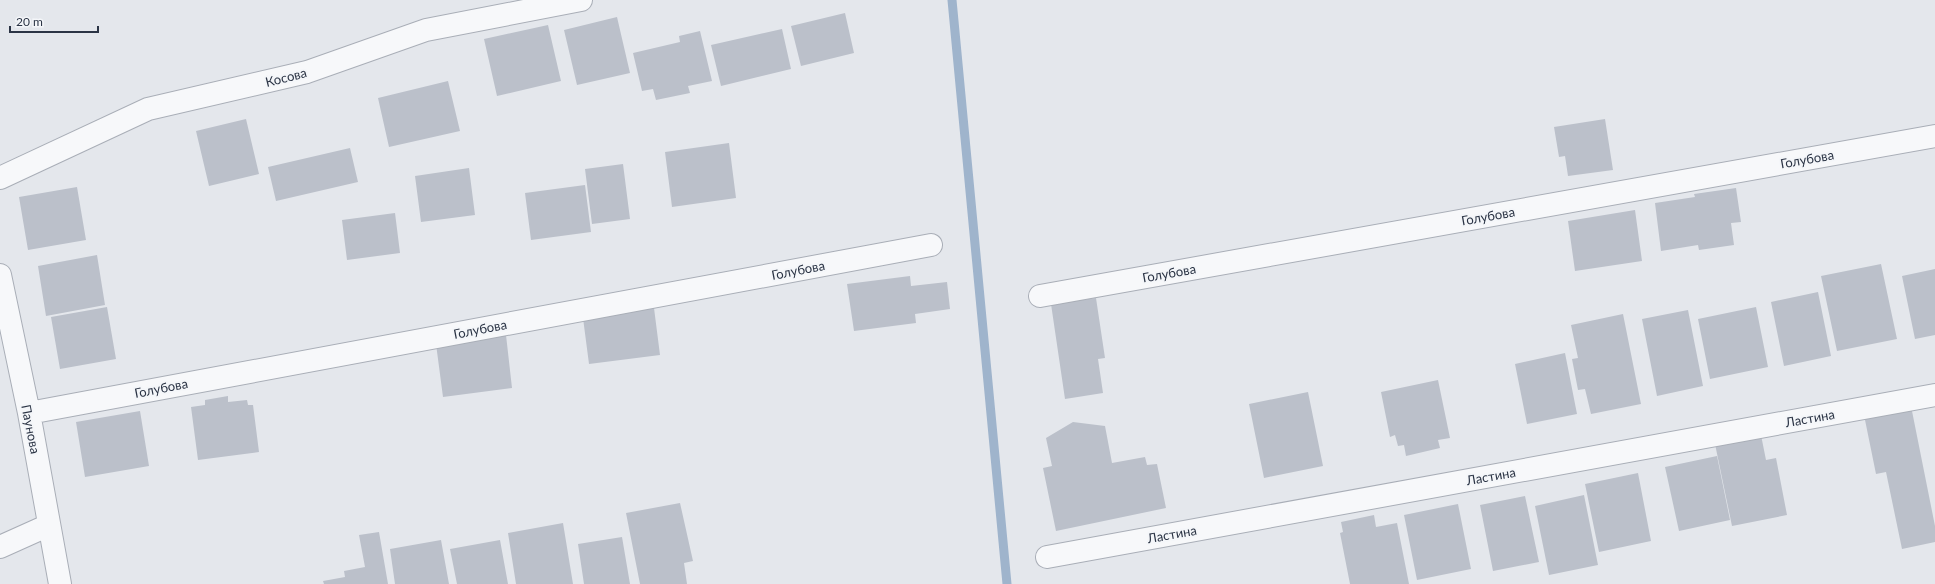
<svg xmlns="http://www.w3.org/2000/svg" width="1935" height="584" font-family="Lato,sans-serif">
  <rect width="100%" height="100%" fill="#e4e7ec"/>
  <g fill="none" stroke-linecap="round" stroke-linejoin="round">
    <!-- stream -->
    <path stroke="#9fb4cc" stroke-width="9" d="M952,0L1007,584"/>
  </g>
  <!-- building -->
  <path fill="#bbc0ca" d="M845,13L854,53L801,66L791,26Z
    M617,17L630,73L577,85L564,30Z
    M548,25L561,81L497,96L484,39Z
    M782,29L791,69L721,86L711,45Z
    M700,31L712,81L688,86L690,93L656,100L653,89L642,91L633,53L680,42L679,36Z
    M448,81L460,131L389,147L378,98Z
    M246,119L259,174L209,186L196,131Z
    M1605,119L1613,170L1568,176L1565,156L1559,157L1554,127Z
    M729,143L736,198L672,207L665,152Z
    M350,148L358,182L276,201L268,167Z
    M623,164L630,219L592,224L585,169Z
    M469,168L475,215L421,222L415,176Z
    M585,185L591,232L531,240L525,193Z
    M77,187L86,240L28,250L19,197Z
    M1736,188L1741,222L1731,223L1734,245L1699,250L1698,245L1661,251L1655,203L1695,197L1694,194Z
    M1635,210L1642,261L1575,271L1568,221Z
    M395,213L400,253L347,260L342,220Z
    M97,255L105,305L46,316L38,266Z
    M1881,264L1897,339L1837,351L1821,276Z
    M1935,269V335L1915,339L1902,276Z
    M910,276L911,286L947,282L950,309L915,314L916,323L854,331L847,284Z
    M1818,292L1831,356L1784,366L1771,302Z
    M1096,298L1105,358L1098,359L1103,393L1065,399L1051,304Z
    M107,307L116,359L60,369L51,317Z
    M1756,307L1768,367L1710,379L1698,319Z
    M654,308L660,355L589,364L583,318Z
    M1688,310L1703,386L1657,396L1642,319Z
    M1623,314L1641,404L1591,414L1585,389L1578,390L1572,359L1578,358L1571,325Z
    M506,335L512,388L443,397L436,344Z
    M1565,353L1577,414L1527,424L1515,364Z
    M1438,380L1450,438L1438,440L1440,448L1406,456L1404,445L1398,446L1395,435L1390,437L1381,392Z
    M1308,392L1323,466L1264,478L1249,404Z
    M228,396V402L247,400L248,405H253L259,452L198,460L191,407L205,405V400Z
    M1911,406L1935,526V542L1902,549L1886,472L1876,474L1864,415Z
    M140,411L149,466L85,477L76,422Z
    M1073,422L1105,426L1112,463L1145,457L1147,465L1157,464L1166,508L1056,531L1043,468L1052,466L1046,438Z
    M1761,435L1766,460L1776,458L1787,515L1732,526L1715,444Z
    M1717,456L1730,520L1679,531L1665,467Z
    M1638,473L1651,541L1599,552L1585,484Z
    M1584,495L1598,565L1549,575L1535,506Z
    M1525,496L1539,562L1493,571L1480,505Z
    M680,503L693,561L684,563L687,584H640L626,513Z
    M1458,504L1471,569L1417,580L1404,515Z
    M1374,515L1376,527L1397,523L1409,584H1350L1340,533L1343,532L1341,522Z
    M563,523L573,584H516L508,533Z
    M379,532L388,584H324L323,581L345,577L344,571L365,567L359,535Z
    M622,537L630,584H584L578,544Z
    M441,540L449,584H395L390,549Z
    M500,540L508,584H457L450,549Z"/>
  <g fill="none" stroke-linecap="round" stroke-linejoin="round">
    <defs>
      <path id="street" d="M0,178L148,109L307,72L426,30L581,0
        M0,275L29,413L60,584
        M1040,296L1935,136
        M29,413L931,245
        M0,547L49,525
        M1047,557L1935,395"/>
    </defs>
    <!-- street casing -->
    <use href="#street" stroke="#a9aeb7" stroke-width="24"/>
    <!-- street -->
    <use href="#street" stroke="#f7f8fa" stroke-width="22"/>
  </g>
  <g text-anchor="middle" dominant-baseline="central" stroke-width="4" stroke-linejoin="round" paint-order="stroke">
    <!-- street labels -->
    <g font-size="13" fill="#2b3445" stroke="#f4f6f9">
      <text transform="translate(286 77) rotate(-14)">Косова</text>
      <text transform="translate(1807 159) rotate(-10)">Голубова</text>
      <text transform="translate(1488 216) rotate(-10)">Голубова</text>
      <text transform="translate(798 270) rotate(-11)">Голубова</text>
      <text transform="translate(1169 273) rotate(-10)">Голубова</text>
      <text transform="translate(480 329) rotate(-11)">Голубова</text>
      <text transform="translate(161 388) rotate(-11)">Голубова</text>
      <text transform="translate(1810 418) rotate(-10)">Ластина</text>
      <text transform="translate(31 429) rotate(79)">Паунова</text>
      <text transform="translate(1491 476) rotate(-10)">Ластина</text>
      <text transform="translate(1172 534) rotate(-10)">Ластина</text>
    </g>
  </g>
  <!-- scale -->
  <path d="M10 26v6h88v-6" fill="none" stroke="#2b3445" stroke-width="2"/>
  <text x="16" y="26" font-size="12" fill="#2b3445" stroke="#f4f6f9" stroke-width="3" paint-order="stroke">20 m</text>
</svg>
